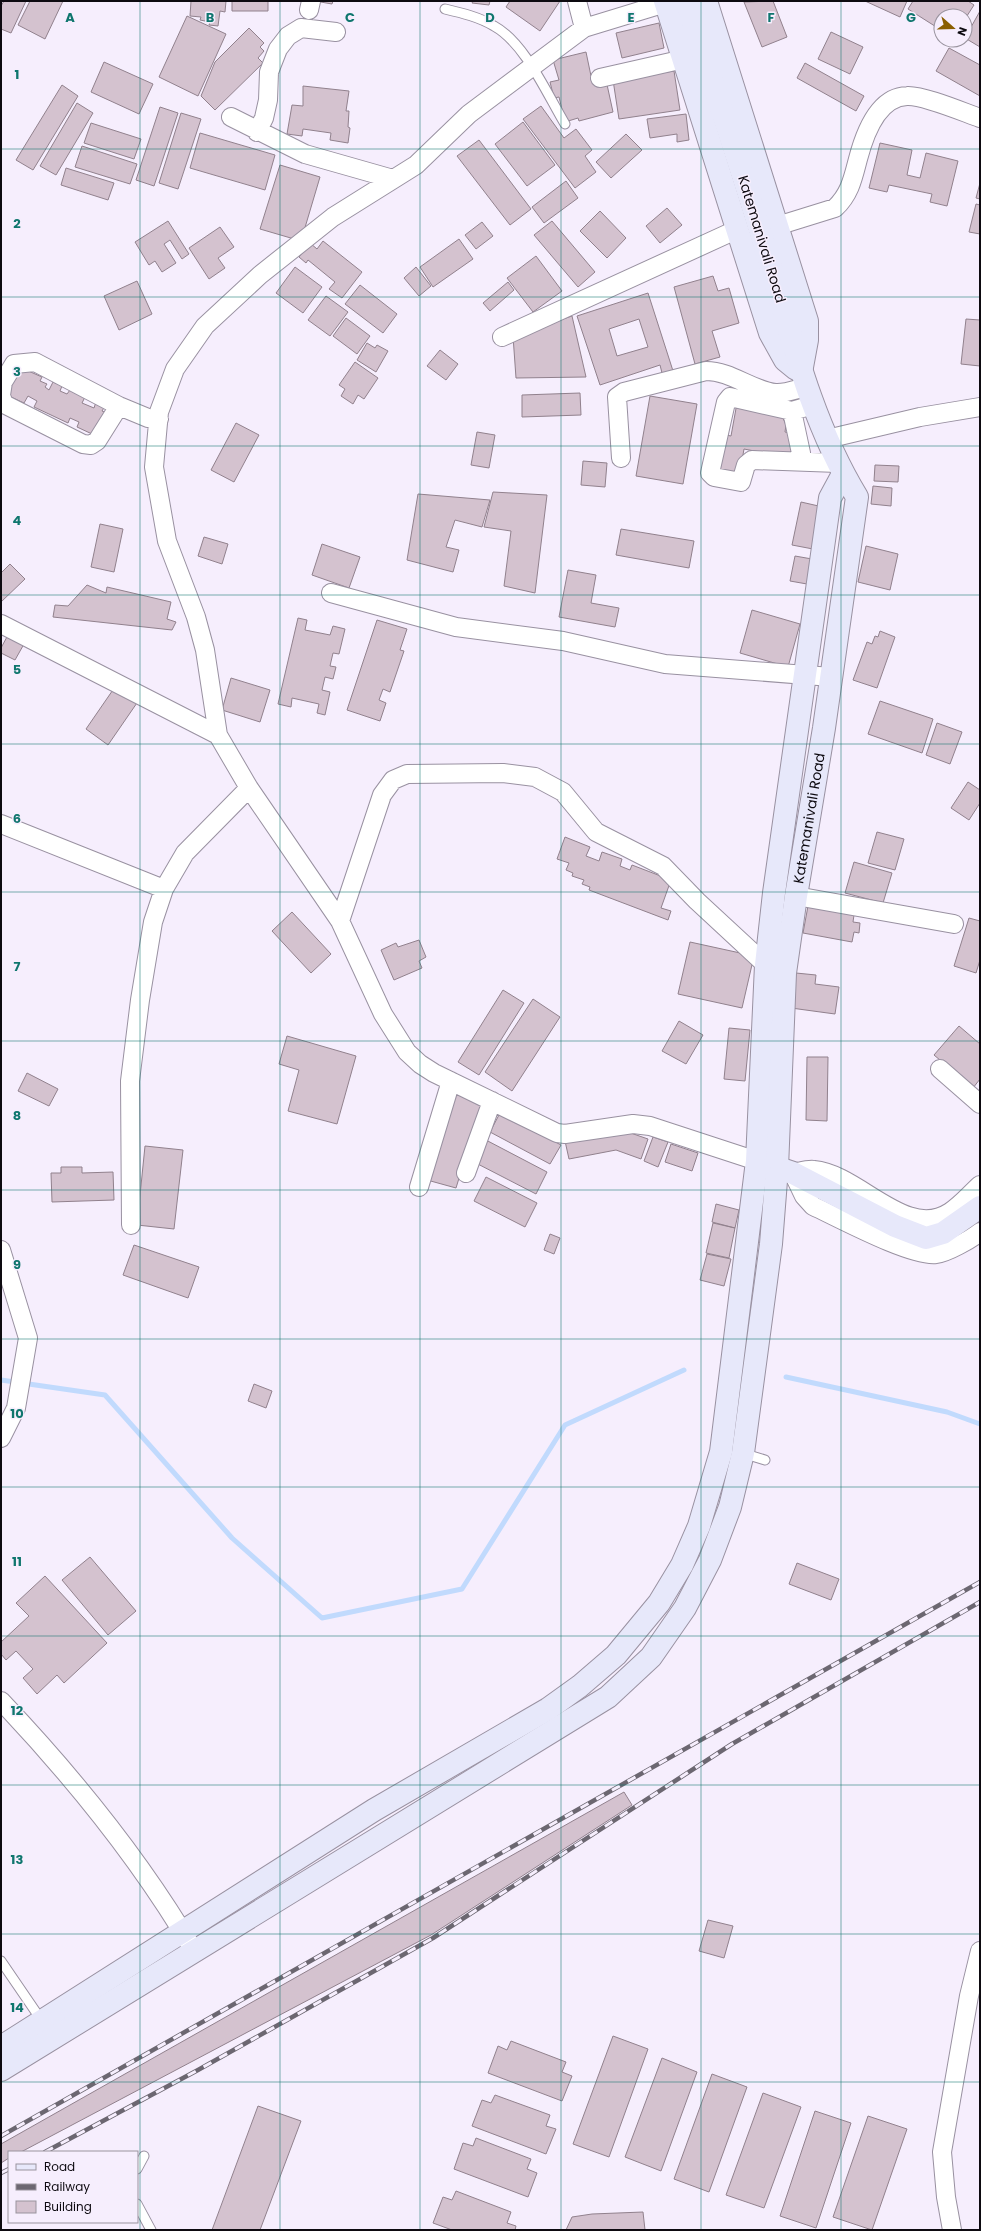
<svg xmlns="http://www.w3.org/2000/svg" width="981" height="2231" font-family="Poppins,sans-serif">
  <rect width="100%" height="100%" fill="#f6eefd"/>
  <g fill="none" stroke-linecap="round" stroke-linejoin="round">
    <!-- stream -->
    <path stroke="#c1dafd" stroke-width="5" d="M786,1377L947,1412L980,1424
      M1,1380L105,1395L232,1538L322,1618L462,1589L565,1425L684,1370"/>
  </g>
  <!-- building -->
  <path fill="#d4c2cf" stroke="#91818d" fill-rule="evenodd" d="M4,1H26L11,33L1,29V6Z
    M30,1H63L45,39L18,25Z
    M191,1H226L225,12L220,11L218,26L209,25L210,22L200,20L201,17L190,16Z
    M232,1H268V11H232Z
    M315,1H333L332,4Z
    M473,1H490L489,5L472,3Z
    M510,1H560L540,31L506,7Z
    M773,1L787,37L762,47L744,2Z
    M865,1H907L900,17Z
    M913,1H968L974,5L965,19V16H941V30L908,9Z
    M980,11V47L965,38Z
    M187,16L226,34L198,96L159,77Z
    M659,23L664,48L622,58L616,33Z
    M249,28L264,43L260,47L264,51L258,58L263,63L215,110L201,96L215,62Z
    M831,32L863,47L850,74L818,59Z
    M949,48L980,65V96L936,71Z
    M586,52L591,76L606,80L613,112L579,121L578,118L565,122L559,97L554,98L550,82L559,80L553,60Z
    M104,62L153,84L139,114L91,92Z
    M805,63L864,96L856,111L797,78Z
    M674,71L680,110L619,119L613,80Z
    M62,85L78,96L33,170L16,160Z
    M303,86L349,91L346,111H349L348,127L350,128L348,143L330,140L331,133L303,129L302,136L287,134L292,105L303,106Z
    M77,103L93,113L56,175L40,166Z
    M541,106L564,138L576,129L592,150L585,156L596,172L575,188L523,119Z
    M160,107L178,113L154,186L136,180Z
    M181,113L201,119L178,189L159,183Z
    M686,114L689,140L677,142V134L650,138L647,119Z
    M523,122L555,165L527,186L495,144Z
    M91,123L141,139L134,159L84,143Z
    M200,133L275,155L265,190L190,168Z
    M626,134L642,150L611,178L596,162Z
    M479,140L531,209L510,225L457,156Z
    M880,143L912,150L907,175L920,178L926,153L958,161L947,206L930,202L932,194L889,185L887,192L869,188Z
    M82,146L137,164L130,184L75,167Z
    M280,165L320,177L301,241L260,229Z
    M66,168L114,183L108,200L61,185Z
    M566,181L578,198L544,223L532,207Z
    M980,183V199L976,198Z
    M976,204L980,205V234L969,232Z
    M667,208L682,225L660,243L646,226Z
    M600,211L626,238L607,258L580,231Z
    M168,221L189,254L182,259L170,240L164,244L176,263L162,272L155,261L149,265L135,242Z
    M552,221L595,272L578,287L534,235Z
    M482,222L493,236L476,249L465,235Z
    M220,227L234,247L218,258L225,268L209,279L189,248Z
    M459,239L473,259L433,287L420,267Z
    M323,241L362,272L342,298L329,289L335,282L308,260L306,263L299,257L310,243L317,249Z
    M536,256L562,291L533,312L507,278Z
    M295,267L322,287L303,313L276,293Z
    M416,267L431,286L419,296L404,278Z
    M713,276L718,291L729,288L739,323L712,331L720,357L695,364L674,287Z
    M137,281L152,314L119,330L104,296Z
    M508,282L514,290L490,311L483,303Z
    M360,285L397,314L383,333L345,304Z
    M648,293L674,374L663,377L660,365L600,385L577,316ZM639,319L648,347L617,356L609,329Z
    M326,296L348,312L330,336L308,320Z
    M572,316L586,377L516,378L513,336Z
    M346,318L370,336L357,354L333,336Z
    M966,319L980,320V366L961,364Z
    M367,343L375,348L377,345L388,351L376,372L357,360Z
    M440,350L458,364L446,380L427,366Z
    M355,362L378,378L364,399L358,395L353,404L341,396L345,389L339,385Z
    M17,366L42,377L40,381L47,384L45,387L49,390L53,382L62,386L60,391L67,394L70,390L85,397L82,403L94,408L96,402L105,406L102,411L107,413L102,424L98,422L92,434L77,427L79,422L70,418L68,423L34,407L37,401L28,396L24,403L4,394Z
    M580,393L581,415L522,417V395Z
    M650,396L697,404L683,484L636,476Z
    M737,403L782,416L786,425L785,432L790,433L795,439L791,458L744,449L739,478L713,473L721,434L731,436Z
    M236,423L259,435L234,482L211,470Z
    M477,432L495,435L489,468L471,465Z
    M583,461L607,463L605,487L581,485Z
    M875,465L899,466L898,482L874,481Z
    M873,486L892,488L891,506L871,504Z
    M493,492L547,495L535,593L504,586L511,531L484,527Z
    M418,494L490,500L482,527L455,520L446,547L459,550L453,572L407,560Z
    M801,502L823,507L813,549L792,545Z
    M100,524L123,529L114,572L91,567Z
    M621,529L694,541L689,568L616,555Z
    M204,537L228,544L222,564L198,556Z
    M322,544L360,557L349,588L312,575Z
    M866,546L898,554L890,590L858,582Z
    M795,556L812,559L807,584L790,581Z
    M10,564L25,579L1,602V573Z
    M568,570L596,575L591,603L619,608L615,627L559,617Z
    M87,585L106,593L107,587L171,602L167,619L176,622L172,630L53,617L55,605L68,606Z
    M752,610L800,624L788,667L740,653Z
    M298,618L307,620L305,630L330,635L333,626L345,629L339,654L333,653L330,666L336,667L333,679L325,677L322,690L330,692L325,715L317,713L319,704L292,698L291,707L278,704Z
    M377,620L407,629L400,650L404,651L390,692L383,689L379,700L386,703L380,721L347,710Z
    M880,631L895,637L877,688L853,680L867,642L872,644L875,636L878,637Z
    M8,635L24,644L15,660L1,653V648Z
    M231,678L270,690L260,722L222,710Z
    M117,684L139,700L108,745L86,729Z
    M880,701L933,719L922,753L868,734Z
    M937,723L962,732L950,764L926,755Z
    M968,782L980,790V803L969,820L951,808Z
    M877,832L904,839L895,870L868,863Z
    M565,837L590,847L586,856L599,861L602,852L622,859L620,866L630,870L632,865L671,880L661,908L671,911L668,920L589,890L590,887L582,884L584,880L572,876L573,873L566,870L569,863L557,859Z
    M854,862L892,873L883,903L845,893Z
    M808,906L854,915L853,922L860,923L859,933L854,932L852,942L803,933Z
    M292,912L331,954L311,973L272,931Z
    M969,918L980,921V960L976,973L954,966Z
    M419,940L426,957L419,961L422,968L394,980L381,950L396,943L398,947Z
    M690,942L754,956L742,1008L678,994Z
    M796,973L816,975L815,984L839,987L835,1014L791,1008Z
    M503,990L524,1003L479,1075L458,1062Z
    M533,999L560,1017L512,1091L485,1072Z
    M679,1021L703,1035L686,1064L662,1051Z
    M959,1026L980,1044V1079L973,1088L934,1055Z
    M729,1028L750,1030L745,1081L724,1079Z
    M287,1036L356,1056L337,1124L288,1111L299,1070L279,1064Z
    M807,1057H828L827,1121L806,1120Z
    M27,1073L58,1089L49,1106L18,1091Z
    M453,1093L482,1103L456,1188L427,1180Z
    M500,1113L561,1145L550,1164L490,1132Z
    M622,1130L648,1139L641,1159L616,1150L569,1159L565,1141Z
    M653,1137L668,1142L658,1167L644,1161Z
    M484,1139L547,1172L536,1194L472,1161Z
    M671,1144L698,1153L692,1171L665,1162Z
    M145,1146L183,1150L174,1229L137,1225Z
    M61,1167H82V1173L113,1172L114,1200L52,1202L51,1173H61Z
    M486,1177L537,1203L525,1227L474,1201Z
    M716,1204L739,1210L735,1228L712,1222Z
    M713,1223L735,1228L729,1258L706,1253Z
    M550,1234L560,1238L554,1254L544,1250Z
    M134,1245L199,1267L188,1298L123,1275Z
    M707,1254L731,1259L724,1286L700,1280Z
    M254,1384L272,1391L266,1408L248,1401Z
    M90,1557L136,1611L108,1635L62,1580Z
    M797,1563L839,1579L831,1600L789,1584Z
    M45,1576L107,1643L64,1683L57,1675L37,1694L23,1678L33,1669L16,1651L6,1660L1,1654V1642L29,1616L16,1603Z
    M624,1792L632,1805L431,1935L21,2152H9V2158L1,2163V2144Z
    M708,1920L733,1926L724,1958L699,1951Z
    M613,2036L648,2049L609,2157L573,2144Z
    M511,2041L566,2062L562,2072L572,2076L562,2101L488,2073L498,2046L507,2050Z
    M662,2058L697,2072L661,2171L625,2157Z
    M712,2074L747,2087L709,2192L674,2179Z
    M763,2093L801,2107L764,2208L726,2195Z
    M495,2095L550,2115L546,2126L556,2129L546,2154L472,2126L482,2100L491,2103Z
    M258,2106L301,2121L260,2230H212Z
    M815,2111L851,2123L816,2228L780,2216Z
    M868,2116L907,2129L872,2230L833,2217Z
    M476,2138L531,2159L527,2169L537,2173L528,2197L454,2169L463,2143L473,2146Z
    M456,2191L511,2212L507,2223L516,2226L515,2230H452L433,2223L443,2197L452,2200Z
    M643,2212L645,2230H566L572,2217L592,2214Z"/>
  <g fill="none" stroke-linecap="round" stroke-linejoin="round">
    <defs>
      <path id="lane" d="M445,9C462,13 479,17 494,26C525,43 547,94 565,124
        M742,1453L765,1460
        M1,1961L42,2021
        M137,2169L144,2156
        M137,2204L151,2230"/>
      <path id="street" d="M577,1L584,28
        M666,3L584,28L469,114L416,165L333,217L260,275L205,326L175,369L159,412L154,467L167,541L196,617L205,650L218,735L249,788L340,921L383,1014L407,1052L420,1064L434,1073L557,1133L565,1134L633,1124L650,1126L757,1161
        M309,10L311,1
        M600,78L684,59
        M231,117L305,154L393,179
        M257,132L264,118L268,100L269,72L278,49L288,36L301,28L336,32
        M777,226L835,208C850,194 853,178 858,159C864,136 877,97 907,96C923,95 963,112 980,118
        M502,337L738,229
        M1,395L3,382L14,364L35,362L119,406L148,418L159,419
        M1,396L4,404L83,444L91,445L97,441L119,406
        M813,405L792,411L730,397L726,402L710,473L714,477L741,482L746,465L752,460L838,463
        M792,411L801,453
        M827,439L920,417L980,407
        M621,458L617,397L624,392L706,371C731,371 751,390 775,393C785,394 797,389 806,387
        M331,593L456,627L563,641L665,664L831,677
        M1,624L218,735
        M1,824L164,889
        M796,896L954,924
        M340,921L382,795L393,780L407,774L503,773L535,777L563,792L596,832L663,866L697,901L766,965
        M940,1069L980,1104
        M466,1173L492,1101
        M980,1185C970,1194 961,1205 950,1212C906,1241 859,1174 814,1170C808,1169 799,1172 793,1173L804,1196L813,1206C839,1218 911,1257 936,1254C947,1253 971,1239 980,1232
        M419,1187L451,1081
        M131,1225L130,1081L140,1000L153,922L164,889L185,853L249,788
        M1,1250L28,1338L16,1408L1,1438
        M1,1701C74,1778 140,1859 194,1951
        M952,2230L946,2197L942,2152L969,1996L980,1951"/>
      <g id="secondary">
        <path d="M665,1L770,333L785,360L796,369"/>
        <path d="M706,1L807,321V340L802,367"/>
        <path d="M763,1163L793,1173L895,1226L926,1238L943,1233L980,1207"/>
        <path d="M1,2047L374,1810L548,1709L580,1686L616,1655L659,1603L682,1565L699,1526L721,1452L757,1161L766,965L774,893L830,498L843,474"/>
        <path id="s1" d="M1,2070L608,1697L651,1657L685,1608L710,1560L730,1507L743,1453L771,1244L777,1168L785,973L796,896L824,728L857,497C812,423 792,339 768,257C743,171 713,87 687,1"/>
      </g>
    </defs>
    <!-- lane casing -->
    <use href="#lane" stroke="#9991a1" stroke-width="11"/>
    <!-- street casing -->
    <use href="#street" stroke="#9991a1" stroke-width="20"/>
    <!-- secondary casing -->
    <use href="#secondary" stroke="#9991a1" stroke-width="24"/>
    <!-- lane -->
    <use href="#lane" stroke="#fff" stroke-width="9"/>
    <!-- street -->
    <use href="#street" stroke="#fff" stroke-width="18"/>
    <!-- secondary -->
    <use href="#secondary" stroke="#e7e8fa" stroke-width="22"/>
    <defs>
      <path id="rail" d="M1,2136L980,1582
        M45,2152L198,2070L433,1938L732,1744L980,1602
        M1,2173L9,2169"/>
    </defs>
    <!-- rail casing -->
    <use href="#rail" stroke="#6c6771" stroke-width="4.5"/>
    <!-- rail -->
    <use href="#rail" stroke="#f6eefd" stroke-width="3" stroke-dasharray="9" stroke-linecap="butt"/>
  </g>
  <!-- grid -->
  <path fill="none" stroke="#0f766e" stroke-width="1" stroke-opacity="0.55" d="M140,1V2230M280,1V2230M420,1V2230M561,1V2230M701,1V2230M841,1V2230M1,149H980M1,297H980M1,446H980M1,595H980M1,744H980M1,892H980M1,1041H980M1,1190H980M1,1339H980M1,1487H980M1,1636H980M1,1785H980M1,1934H980M1,2082H980"/>
  <g text-anchor="middle" dominant-baseline="central" stroke-width="3" stroke-linejoin="round" paint-order="stroke">
    <!-- street labels -->
    <g font-size="14" fill="#0d0a10" stroke="#f6eefd">
      <text transform="translate(762 239) rotate(73)">Katemanivali Road</text>
      <text stroke="none"><textPath href="#s1" startOffset="1636">Katemanivali Road</textPath></text>
    </g>
  </g>
  <g font-size="13" text-anchor="middle" font-weight="bold" fill="#0f766e" stroke="#f6eefd" stroke-width="3" stroke-linejoin="round" paint-order="stroke">
    <text x="70" y="22">A</text>
    <text x="210" y="22">B</text>
    <text x="350" y="22">C</text>
    <text x="490" y="22">D</text>
    <text x="631" y="22">E</text>
    <text x="771" y="22">F</text>
    <text x="911" y="22">G</text>
    <text x="17" y="79">1</text>
    <text x="17" y="228">2</text>
    <text x="17" y="376">3</text>
    <text x="17" y="525">4</text>
    <text x="17" y="674">5</text>
    <text x="17" y="823">6</text>
    <text x="17" y="971">7</text>
    <text x="17" y="1120">8</text>
    <text x="17" y="1269">9</text>
    <text x="17" y="1418">10</text>
    <text x="17" y="1566">11</text>
    <text x="17" y="1715">12</text>
    <text x="17" y="1864">13</text>
    <text x="17" y="2012">14</text>
  </g>
  <!-- border -->
  <rect width="981" height="2231" fill="none" stroke="#0d0a10" stroke-width="4"/>
  <!-- legend -->
  <rect x="8" y="2151" width="130" height="72" fill="#f6eefd" stroke="#99939e"/>
  <rect x="16" y="2164" width="20" height="6" fill="#e7e8fa" stroke="#99939e"/>
  <text x="44" y="2171" font-size="12" fill="#0d0a10">Road</text>
  <rect x="16" y="2184" width="20" height="6" fill="#6c6771" stroke="#99939e"/>
  <text x="44" y="2191" font-size="12" fill="#0d0a10">Railway</text>
  <rect x="16" y="2201" width="20" height="12" fill="#d4c2cf" stroke="#99939e"/>
  <text x="44" y="2211" font-size="12" fill="#0d0a10">Building</text>
  <!-- north arrow -->
  <g transform="translate(953 28) rotate(110)"><circle r="19" fill="#f6eefd" stroke="#99939e"/>
  <path d="M0-3L7 15L0 10L-7 15Z" fill="#8a5e00"/>
  <text y="-6" font-size="11" font-weight="bold" text-anchor="middle" fill="#0d0a10">N</text>
  </g>
</svg>
